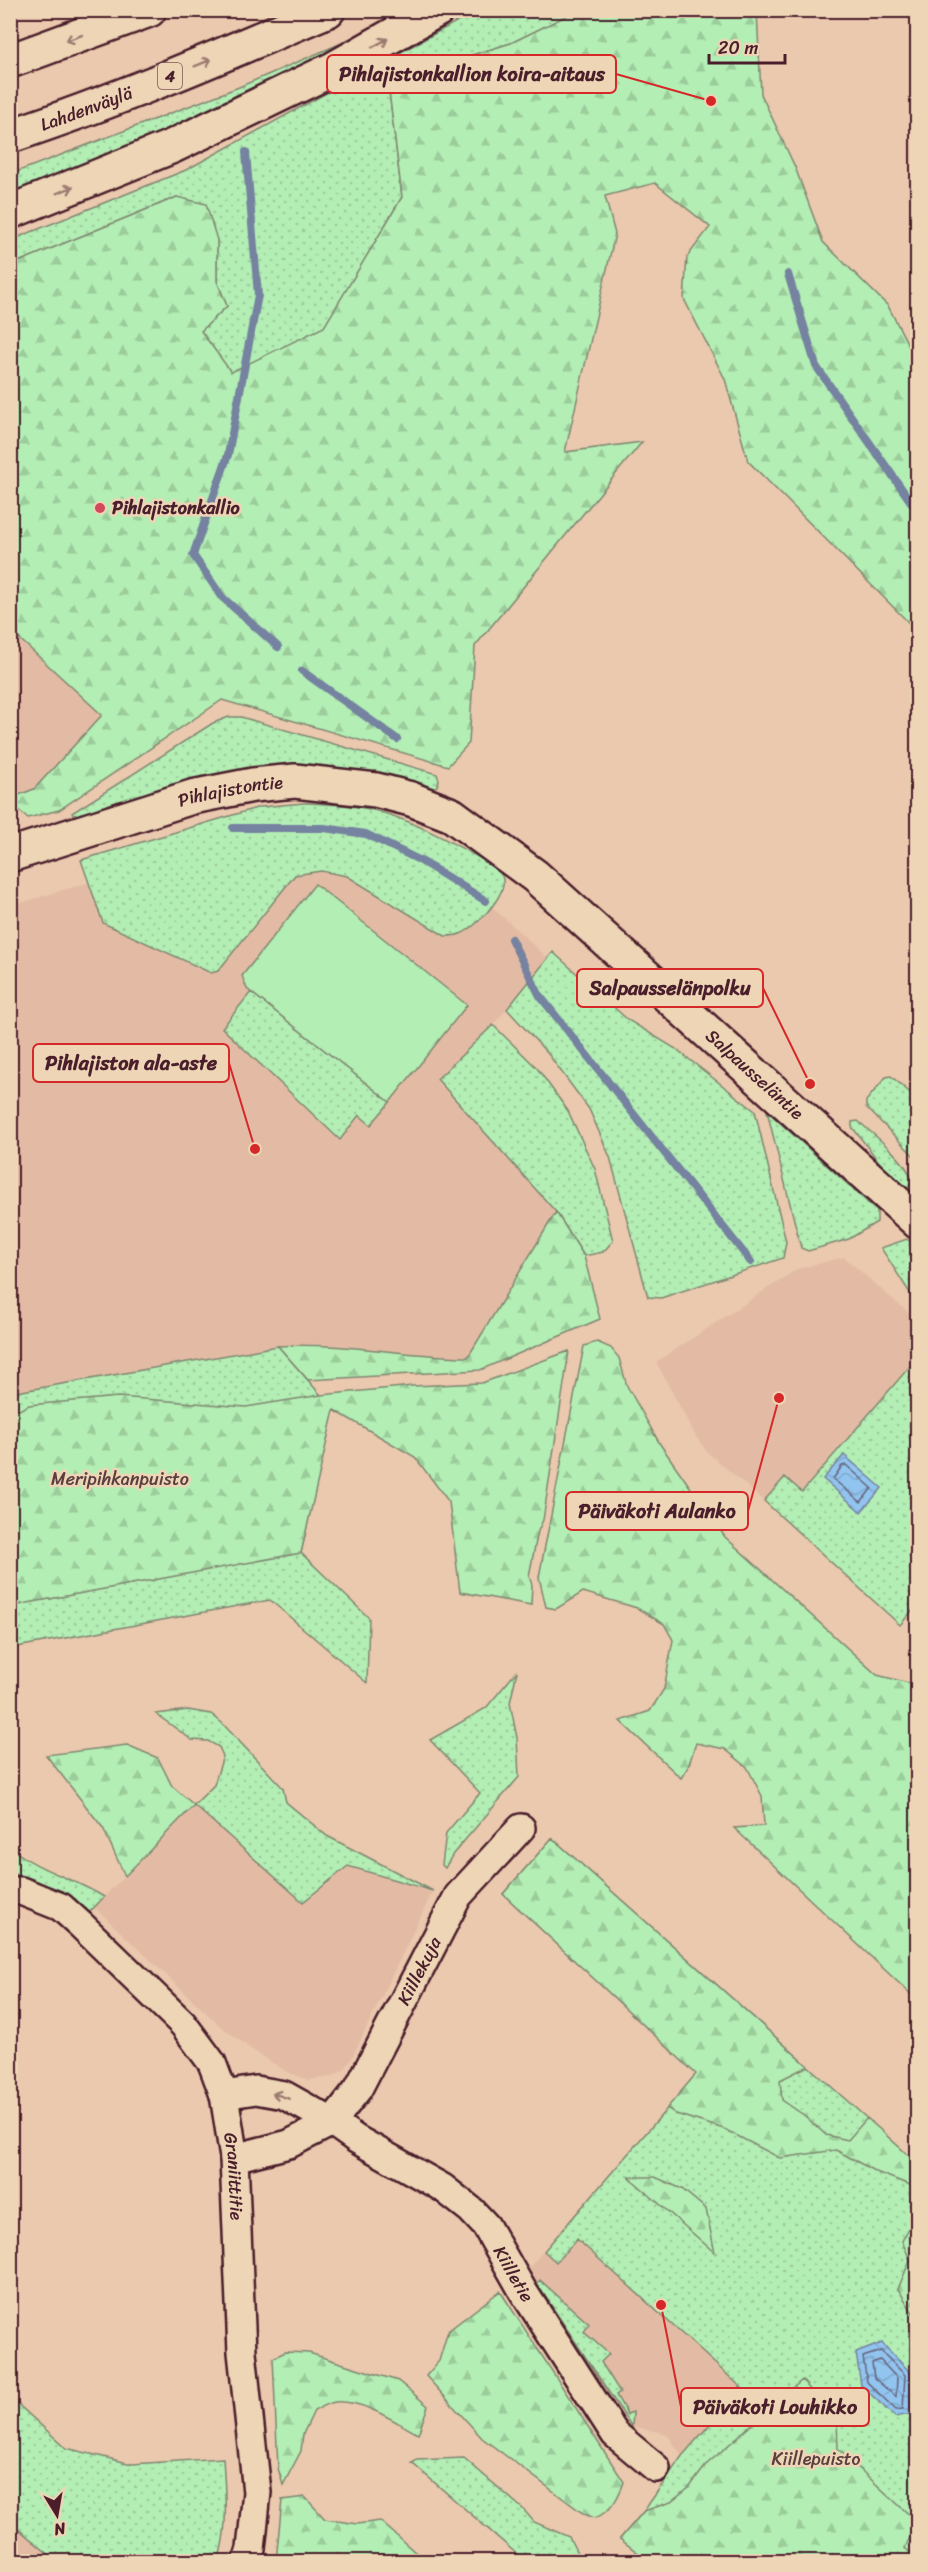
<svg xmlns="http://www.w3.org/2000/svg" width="928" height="2572" font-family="Sriracha,sans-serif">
  <defs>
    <pattern id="green-dots" width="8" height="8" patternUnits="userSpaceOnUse" patternTransform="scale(1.5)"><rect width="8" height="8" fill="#b3eeb4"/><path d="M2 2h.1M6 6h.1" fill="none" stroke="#9bcc9b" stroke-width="1.8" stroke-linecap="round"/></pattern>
    <pattern id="forest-firs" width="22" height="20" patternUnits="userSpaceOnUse" patternTransform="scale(1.5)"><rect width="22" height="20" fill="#b3eeb4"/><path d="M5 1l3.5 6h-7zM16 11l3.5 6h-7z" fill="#9bcc9b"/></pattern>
    <pattern id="water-waves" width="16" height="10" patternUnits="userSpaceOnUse" patternTransform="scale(1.5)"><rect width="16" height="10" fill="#91c4ee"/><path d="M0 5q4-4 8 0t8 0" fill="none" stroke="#7fa8cc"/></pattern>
  </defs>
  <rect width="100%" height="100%" fill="#ebc9ae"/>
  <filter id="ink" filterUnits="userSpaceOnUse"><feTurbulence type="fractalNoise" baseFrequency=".0167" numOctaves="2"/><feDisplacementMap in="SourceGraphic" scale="12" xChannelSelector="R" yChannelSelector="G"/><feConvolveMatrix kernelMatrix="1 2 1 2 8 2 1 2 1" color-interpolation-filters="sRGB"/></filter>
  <g filter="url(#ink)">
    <!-- built -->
    <path fill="#e3bba4" d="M11,631L102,715L34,789L11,798Z
      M217,844L490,905L549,959L493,1025L438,1079L556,1212L468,1357L424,1356L312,1344L278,1346L17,1392L10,1373V906Z
      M844,1257L917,1320V1358L802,1492L785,1477L764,1501L707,1452L695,1435L656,1362L797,1269Z
      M194,1805L303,1902L348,1866L433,1891L351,2060L344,2070L331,2077L308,2080L287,2072L252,2050L218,2024L94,1907Z
      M616,2166L752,2377L682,2456L667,2434L630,2426L527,2270Z
      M11,2523L57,2561H11Z"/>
    <!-- green -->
    <path fill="url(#green-dots)" stroke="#7e8670" stroke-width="1.5" d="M476,11H578L511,43L440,65L389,91L402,197L324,328L230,373L201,331L227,306L217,281V240L177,197L11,265V240L186,170Z
      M407,15L213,114L11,199V174L239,87Z
      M229,717H241L437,774L439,780L437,786L431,789L370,774L327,766L287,765L246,771L76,819L72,813L213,723Z
      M304,803C331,804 361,805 387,814C424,826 458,846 492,865C495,868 500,872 502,876C510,893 475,929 460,934C456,936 450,936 445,936L347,876L321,871L295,875L218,971L211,973L103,923L81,860L260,807Z
      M553,952L628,1020L676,1049L755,1111L786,1242L783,1258L661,1298L648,1297L610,1157L589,1109L549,1055L507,1009Z
      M251,992L390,1102L371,1125L359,1115L340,1140L222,1028Z
      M493,1025L537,1068L568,1111L595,1169L613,1241L603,1252L584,1256L556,1212L437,1079Z
      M891,1076L917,1099V1159L866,1107V1101L886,1077Z
      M767,1111L877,1211V1222L849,1239L808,1251L801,1248Z
      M858,1121C873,1134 908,1161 912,1181L906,1192L894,1181L852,1127V1122Z
      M907,1239L917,1248V1304L881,1248Z
      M278,1346L333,1409L301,1553L369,1618L367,1683L270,1600L11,1648V1393Z
      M917,1358V1605L900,1625L764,1501L785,1477L802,1492Z
      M517,1671L510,1703L517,1738L519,1777L453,1854L445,1868L442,1865L446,1833L480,1793L430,1740L486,1708Z
      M188,1710L211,1714L222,1723L283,1788L286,1802L327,1836L433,1891L348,1866L303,1902L194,1805L214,1785L223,1756L219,1747L208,1741L192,1740L156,1714Z
      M552,1838L917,2163V2561H649L620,2539L644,2511L682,2456L742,2388L577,2239L556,2262L544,2251L697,2074L503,1894Z
      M10,1847C40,1872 72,1877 104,1897L87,1915C59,1893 46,1880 11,1873Z
      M540,2280L589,2324L584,2332L609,2354L601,2362L620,2392L616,2395L627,2414L633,2412L632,2427L537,2284Z
      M11,2398L66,2448L132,2464L223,2458C225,2492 229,2528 218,2561H57L11,2523Z
      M464,2458L523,2509L534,2522L569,2537L581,2561H525L412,2463L417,2460Z"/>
    <!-- forest -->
    <path fill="url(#forest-firs)" stroke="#7e8670" stroke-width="1.5" d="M578,10L757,11L761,94L795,167L823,242L888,306L917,362V631L748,461L725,379L684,299L687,257L710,227L655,183L605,196L615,234L565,452L642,442L475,646L469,743L448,766L222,700L59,810L28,818L11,804V798L34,789L102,715L11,631V265L177,197L206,204L217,240V281L227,306L201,331L231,372L324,327L402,197L389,91L440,65L511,43Z
      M556,1212L584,1256L600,1319L480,1370L308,1380L278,1346C342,1342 404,1356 468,1357Z
      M597,1342L611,1348L619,1358L627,1386L660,1444L725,1537L877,1675L917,1685V2000L734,1828L764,1826L762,1796L747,1767L725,1749L696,1743L688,1767L681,1778L620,1721L650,1711L664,1689L673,1640L664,1624L637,1608L583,1592L556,1609L546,1607L539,1577L584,1346Z
      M569,1351L543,1520L538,1531L529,1576L532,1585L531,1605L460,1592L449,1502L415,1457L334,1410L301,1553L11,1606V1414L29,1405L118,1397L246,1407L321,1395L413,1386L482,1383Z
      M127,1745L158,1758L172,1786L194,1805L125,1876L103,1828L46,1755Z
      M552,1838L808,2066L780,2080L782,2100L805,2116L826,2135L848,2140L867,2118L917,2163V2182L910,2185L876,2172L836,2150L780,2158L724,2129L676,2114L667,2108L696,2074L503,1894Z
      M629,2177H655L682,2189L706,2209L715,2253Z
      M917,2213L918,2311L913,2313L898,2289L910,2260L902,2241Z
      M500,2291L624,2482C618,2498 612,2511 595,2518L584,2514L482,2438L426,2376L439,2361L448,2331Z
      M285,2352L309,2353L398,2381L428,2406L418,2434C394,2421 364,2400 335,2402C328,2403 320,2408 314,2411L303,2434L301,2451L283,2485L278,2468L273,2358Z
      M802,2380L837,2422L838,2449L917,2522L905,2548L917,2559V2561H649L620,2539L644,2511L671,2502L689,2488L707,2464Z
      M305,2497L325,2519L357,2524L380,2521L425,2561H276L282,2500Z"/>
    <!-- pitch -->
    <path fill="#b3eeb4" stroke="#7e8670" stroke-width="1.5" d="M315,884L467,1005L390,1102L247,989L242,976Z"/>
    <!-- water -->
    <path fill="url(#water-waves)" stroke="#7582a0" stroke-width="1.5" d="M844,1455L882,1488L861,1512L823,1479Z
      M882,2343L911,2373V2414L895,2417L861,2385L856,2353Z"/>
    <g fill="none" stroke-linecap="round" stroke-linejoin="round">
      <!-- shore -->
      <path stroke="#666179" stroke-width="1.5" d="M846,1465L872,1488L861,1502L833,1479L842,1466Z
        M881,2351L905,2375L903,2409L896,2410L867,2382L863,2357Z
        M880,2360L897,2378L896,2397L874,2378L872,2363Z"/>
      <!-- stream -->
      <path stroke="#7582a0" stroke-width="8" d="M246,152L258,295L228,455L193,555L222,597L278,647
        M788,274L816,366L918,512
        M302,671L397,739
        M233,828H324L366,834L421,861L486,901
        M511,939L540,996L751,1262"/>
      <defs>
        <g id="minor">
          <path id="s1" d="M10,1891H21L61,1907L81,1925L183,2024L212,2063L224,2095L234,2158L242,2352L257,2492L251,2549L247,2562"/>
          <path id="s2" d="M224,2095L256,2090L284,2095L332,2122L356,2139L443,2188L471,2210L486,2226L523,2291L615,2434L656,2468"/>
          <path id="s3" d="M234,2158L289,2144L332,2122L358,2089L458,1896L521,1828"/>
        </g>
        <g id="tertiary">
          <path id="s4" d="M10,855L192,797L253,785L295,781L376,790L411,799L452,815L535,876L918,1222"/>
        </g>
        <g id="motorway">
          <path d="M10,61L149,10"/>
          <path id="s5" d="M10,136C119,100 223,55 328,10"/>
          <path d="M10,212L173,146L333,69L437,10"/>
        </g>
      </defs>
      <!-- minor casing -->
      <use href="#minor" stroke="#4a1f2b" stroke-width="32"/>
      <!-- tertiary casing -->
      <use href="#tertiary" stroke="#4a1f2b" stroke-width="38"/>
      <!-- motorway casing -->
      <use href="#motorway" stroke="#4a1f2b" stroke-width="38"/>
      <!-- minor -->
      <use href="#minor" stroke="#edd5b6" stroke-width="27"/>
      <!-- tertiary -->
      <use href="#tertiary" stroke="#edd5b6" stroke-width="33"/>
      <!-- motorway -->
      <use href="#motorway" stroke="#edd5b6" stroke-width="33"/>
    </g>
    <!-- one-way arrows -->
    <defs><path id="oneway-shaft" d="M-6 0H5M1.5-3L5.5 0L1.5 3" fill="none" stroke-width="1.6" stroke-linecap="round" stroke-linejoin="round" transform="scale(1.5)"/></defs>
    <g stroke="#9c7a70">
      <use href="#oneway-shaft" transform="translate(74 38) rotate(160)"/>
      <use href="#oneway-shaft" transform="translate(380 43) rotate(-29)"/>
      <use href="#oneway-shaft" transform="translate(203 63) rotate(-22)"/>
      <use href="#oneway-shaft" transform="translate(65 190) rotate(-22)"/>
      <use href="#oneway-shaft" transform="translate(281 2096) rotate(-162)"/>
    </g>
  </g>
  <!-- markers -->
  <circle fill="#d1495b" stroke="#edd5b6" stroke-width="2" cx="100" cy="508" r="6"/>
  <g text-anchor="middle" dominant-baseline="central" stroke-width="5" stroke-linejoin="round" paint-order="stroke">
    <!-- shield labels -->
    <rect fill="#edd5b6" stroke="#7b5655" stroke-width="1.5" x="158" y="63" width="24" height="26" rx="4.5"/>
    <g font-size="16" font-weight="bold" fill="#4a1f2b">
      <text x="170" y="76">4</text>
    </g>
    <!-- street labels -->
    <g font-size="18" fill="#4a1f2b" stroke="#edd5b6">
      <text stroke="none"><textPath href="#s5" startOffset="81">Lahdenväylä</textPath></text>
      <text stroke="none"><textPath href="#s4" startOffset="230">Pihlajistontie</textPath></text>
      <text stroke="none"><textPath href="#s4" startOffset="856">Salpausseläntie</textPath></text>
      <text stroke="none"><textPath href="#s3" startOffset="280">Kiillekuja</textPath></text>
      <text stroke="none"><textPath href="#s1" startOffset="388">Graniittitie</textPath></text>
      <text stroke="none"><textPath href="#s2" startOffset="358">Kiilletie</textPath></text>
    </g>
    <!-- poi labels -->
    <g font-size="18" font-weight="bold" fill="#4a1f2b" stroke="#edd5b6" text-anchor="start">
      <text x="112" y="508">Pihlajistonkallio</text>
    </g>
    <!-- park labels -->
    <g font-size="18" fill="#5a3e40" stroke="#edd5b6">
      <text x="120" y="1479">Meripihkanpuisto</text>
      <text x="816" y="2459">Kiillepuisto</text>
    </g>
  </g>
  <!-- callouts -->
  <path fill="none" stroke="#d62828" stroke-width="2" d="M711 101L616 74M810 1084L763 988M255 1149L229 1063M779 1398L748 1511M661 2305L681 2407"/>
  <g fill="#d62828" stroke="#edd5b6" stroke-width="2">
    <circle cx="711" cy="101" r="6"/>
    <circle cx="810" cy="1084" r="6"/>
    <circle cx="255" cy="1149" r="6"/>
    <circle cx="779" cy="1398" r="6"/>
    <circle cx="661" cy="2305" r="6"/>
  </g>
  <g fill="#edd5b6" stroke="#d62828" stroke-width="2">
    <rect x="327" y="55" width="289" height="38" rx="6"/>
    <rect x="577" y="969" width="186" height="38" rx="6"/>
    <rect x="33" y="1044" width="196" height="38" rx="6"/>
    <rect x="566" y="1492" width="182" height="38" rx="6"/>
    <rect x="681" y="2388" width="188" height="38" rx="6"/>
  </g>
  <g font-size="20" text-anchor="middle" font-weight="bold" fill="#4a1f2b">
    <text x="472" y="81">Pihlajistonkallion koira-aitaus</text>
    <text x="670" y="995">Salpausselänpolku</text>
    <text x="131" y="1070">Pihlajiston ala-aste</text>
    <text x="657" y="1518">Päiväkoti Aulanko</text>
    <text x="775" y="2414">Päiväkoti Louhikko</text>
  </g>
  <!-- margin -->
  <rect width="928" height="2572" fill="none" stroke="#edd5b6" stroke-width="36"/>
  <rect x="18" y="18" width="892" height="2536" fill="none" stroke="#4a1f2b" stroke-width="2" filter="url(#ink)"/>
  <!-- north arrow -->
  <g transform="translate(57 2515) rotate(169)" stroke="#edd5b6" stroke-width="4.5" paint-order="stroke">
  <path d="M0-4.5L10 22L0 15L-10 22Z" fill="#4a1f2b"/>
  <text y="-9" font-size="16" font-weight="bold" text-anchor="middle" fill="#4a1f2b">N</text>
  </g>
  <!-- scale -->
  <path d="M709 54v9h76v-9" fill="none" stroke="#4a1f2b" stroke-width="3"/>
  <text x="718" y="54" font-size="18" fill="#4a1f2b" stroke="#edd5b6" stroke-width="4.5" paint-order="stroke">20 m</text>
</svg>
